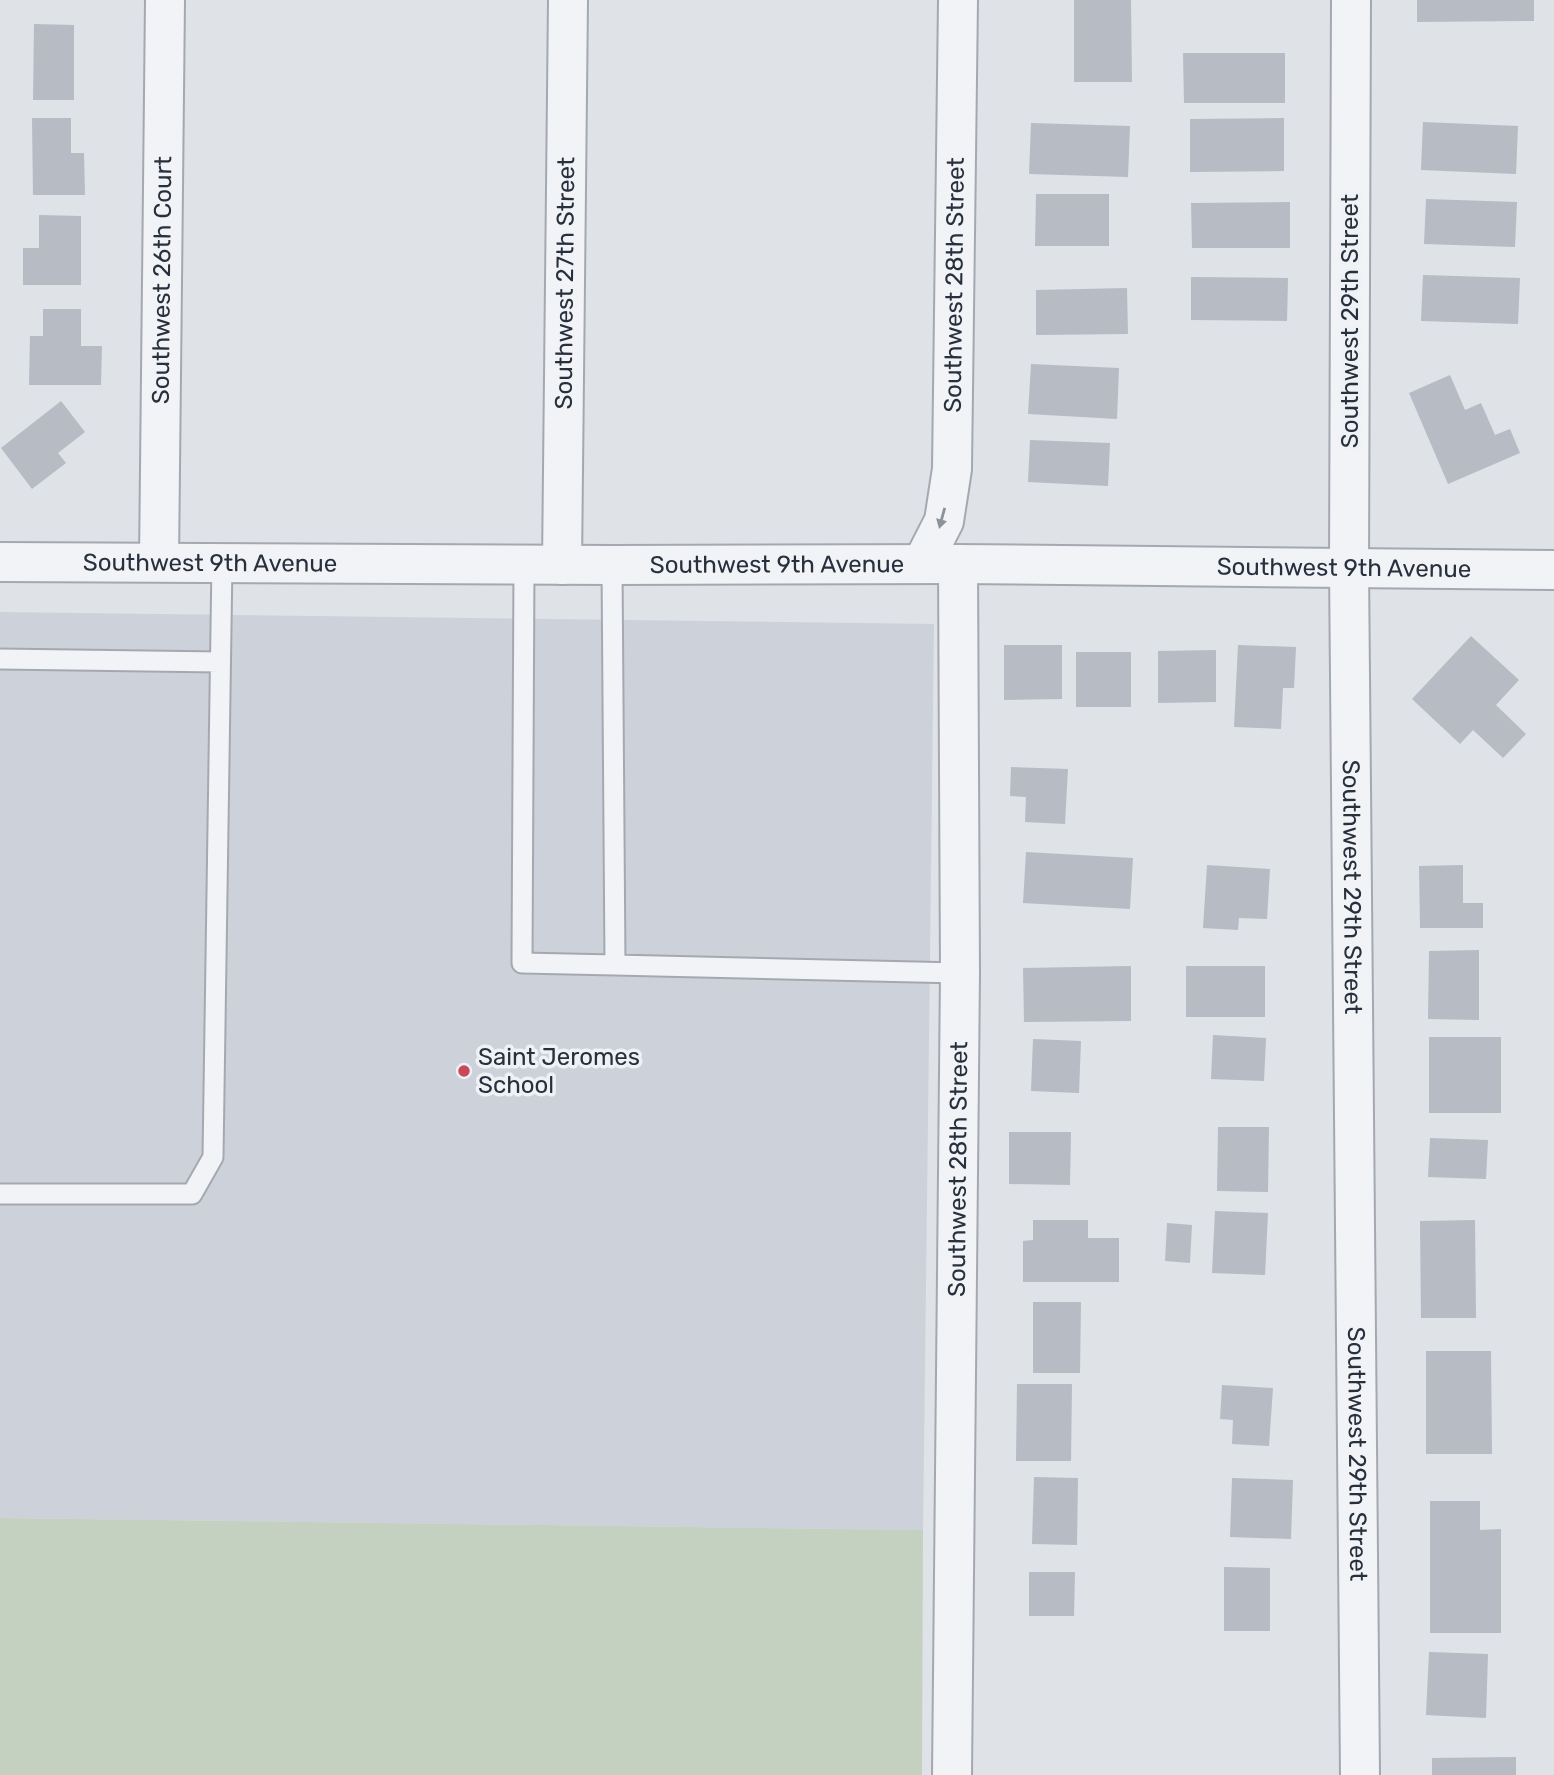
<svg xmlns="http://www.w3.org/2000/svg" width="1554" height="1775" font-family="Rubik,sans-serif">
  <rect width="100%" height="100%" fill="#dfe2e7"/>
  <!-- built -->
  <path fill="#cdd1d9" d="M0,612L934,624L923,1530L0,1518Z"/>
  <!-- green -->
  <path fill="#c4d1c0" d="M0,1518L923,1530L922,1775H0Z"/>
  <!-- building -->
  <path fill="#b6bbc4" d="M1074,0H1131L1132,82H1074Z
    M1417,0H1534V21L1417,22Z
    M34,24L74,25V100H33Z
    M1183,53H1285V103H1184Z
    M32,118H71V153H84L85,195H33Z
    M1284,118V171L1190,172V119Z
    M1423,122L1518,126L1516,174L1421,170Z
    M1031,123L1130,126L1128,177L1029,174Z
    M1036,194H1109V246H1035Z
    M1426,199L1517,202L1515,247L1424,244Z
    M1290,202V248H1192L1191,203Z
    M39,215L81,216V285H23V248H39Z
    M1423,275L1520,278L1518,324L1421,321Z
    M1191,277L1288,278L1287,321L1191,320Z
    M1127,288L1128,334L1036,335V290Z
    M43,309H81V346H102L101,385H29L30,336H43Z
    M1031,364L1119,368L1117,419L1028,414Z
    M1450,375L1465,410L1481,403L1495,435L1510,429L1520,453L1448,484L1409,393Z
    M61,401L85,432L58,453L66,463L32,489L1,448Z
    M1030,440L1110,443L1108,486L1028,482Z
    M1471,636L1519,680L1496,705L1526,734L1503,758L1473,730L1460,744L1412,699Z
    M1004,645H1062V699L1004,700Z
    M1238,645L1296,647L1294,688H1283L1281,729L1234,727Z
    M1216,650V702L1158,703V651Z
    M1076,652H1131V707H1076Z
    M1011,767L1068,769L1065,824L1025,822L1026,797L1010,796Z
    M1026,852L1133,858L1130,909L1023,903Z
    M1207,865L1270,869L1267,919L1239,918L1238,930L1203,928Z
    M1463,865V903H1483V928H1420L1419,866Z
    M1479,950V1020L1428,1019L1429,951Z
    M1131,966V1021L1024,1022L1023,968Z
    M1186,966H1265V1017H1186Z
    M1213,1035L1266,1038L1264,1081L1211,1079Z
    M1429,1037H1501V1113H1429Z
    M1033,1039L1081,1041L1079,1093L1031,1091Z
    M1218,1127H1269L1268,1192L1217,1191Z
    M1009,1132H1071L1070,1185L1009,1184Z
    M1430,1138L1488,1140L1486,1179L1428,1177Z
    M1215,1211L1268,1213L1265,1275L1212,1273Z
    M1033,1220H1088V1238H1119V1282H1023V1241L1033,1240Z
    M1475,1220L1476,1318H1421L1420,1221Z
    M1167,1223L1192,1225L1190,1263L1165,1261Z
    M1033,1302H1081L1080,1373H1033Z
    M1426,1351H1491L1492,1454H1426Z
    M1017,1384H1072L1071,1461H1016Z
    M1222,1385L1273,1388L1269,1446L1232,1444L1233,1420L1220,1419Z
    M1034,1477L1078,1478L1077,1545L1032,1544Z
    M1232,1478L1293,1480L1291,1539L1230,1537Z
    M1430,1501H1480V1530L1501,1529V1633H1430Z
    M1224,1567L1270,1568V1631H1224Z
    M1029,1572H1075L1074,1616H1029Z
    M1429,1652L1488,1654L1486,1718L1426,1715Z
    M1516,1757V1775H1432V1758Z"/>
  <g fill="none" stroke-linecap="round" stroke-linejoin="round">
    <defs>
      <path id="service" d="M524,565L522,963L615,965
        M612,565L615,965L960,973
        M0,659L220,662
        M0,1194H192L213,1157L222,562"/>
      <g id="minor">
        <path id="s1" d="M1351,0L1349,567L1360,1775"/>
        <path id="s2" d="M0,562L612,565L958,564L1554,570"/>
        <path id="s3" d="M159,562L165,0"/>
        <path id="s4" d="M922,564L944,521L952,469L958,0"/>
        <path id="s5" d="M562,565L568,0"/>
        <path id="s6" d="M952,1775L960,973L958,564"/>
      </g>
    </defs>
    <!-- service casing -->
    <use href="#service" stroke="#a4a9b1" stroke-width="23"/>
    <!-- minor casing -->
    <use href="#minor" stroke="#a4a9b1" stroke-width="42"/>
    <!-- service -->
    <use href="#service" stroke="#f1f3f6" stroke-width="19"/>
    <!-- minor -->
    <use href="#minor" stroke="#f1f3f6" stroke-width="38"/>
  </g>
  <!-- one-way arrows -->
  <defs><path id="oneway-solid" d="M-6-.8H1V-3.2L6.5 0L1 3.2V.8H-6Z" transform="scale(1.75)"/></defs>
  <use fill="#8c929a" href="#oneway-solid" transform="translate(942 518) rotate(105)"/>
  <!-- markers -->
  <circle fill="#c9485a" stroke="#eef1f5" stroke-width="2.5" cx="464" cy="1071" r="7"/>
  <g text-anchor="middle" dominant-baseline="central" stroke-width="7" stroke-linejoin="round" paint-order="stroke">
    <!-- street labels -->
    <g font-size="24" fill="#28303e" stroke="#eef1f5">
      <text stroke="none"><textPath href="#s3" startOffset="282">Southwest 26th Court</textPath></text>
      <text stroke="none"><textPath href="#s5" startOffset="282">Southwest 27th Street</textPath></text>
      <text stroke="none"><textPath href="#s4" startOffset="285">Southwest 28th Street</textPath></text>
      <text transform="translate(1350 321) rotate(-90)">Southwest 29th Street</text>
      <text stroke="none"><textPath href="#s2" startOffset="210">Southwest 9th Avenue</textPath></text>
      <text stroke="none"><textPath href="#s2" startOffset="777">Southwest 9th Avenue</textPath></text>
      <text stroke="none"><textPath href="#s2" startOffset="1344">Southwest 9th Avenue</textPath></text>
      <text stroke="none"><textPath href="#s1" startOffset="887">Southwest 29th Street</textPath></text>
      <text stroke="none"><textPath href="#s6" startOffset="606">Southwest 28th Street</textPath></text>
      <text stroke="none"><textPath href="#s1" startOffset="1454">Southwest 29th Street</textPath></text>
    </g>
    <!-- poi labels -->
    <g font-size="24" fill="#28303e" stroke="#eef1f5" text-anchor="start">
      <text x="478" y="1057">Saint Jeromes<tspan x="478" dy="28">School</tspan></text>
    </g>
  </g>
</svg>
